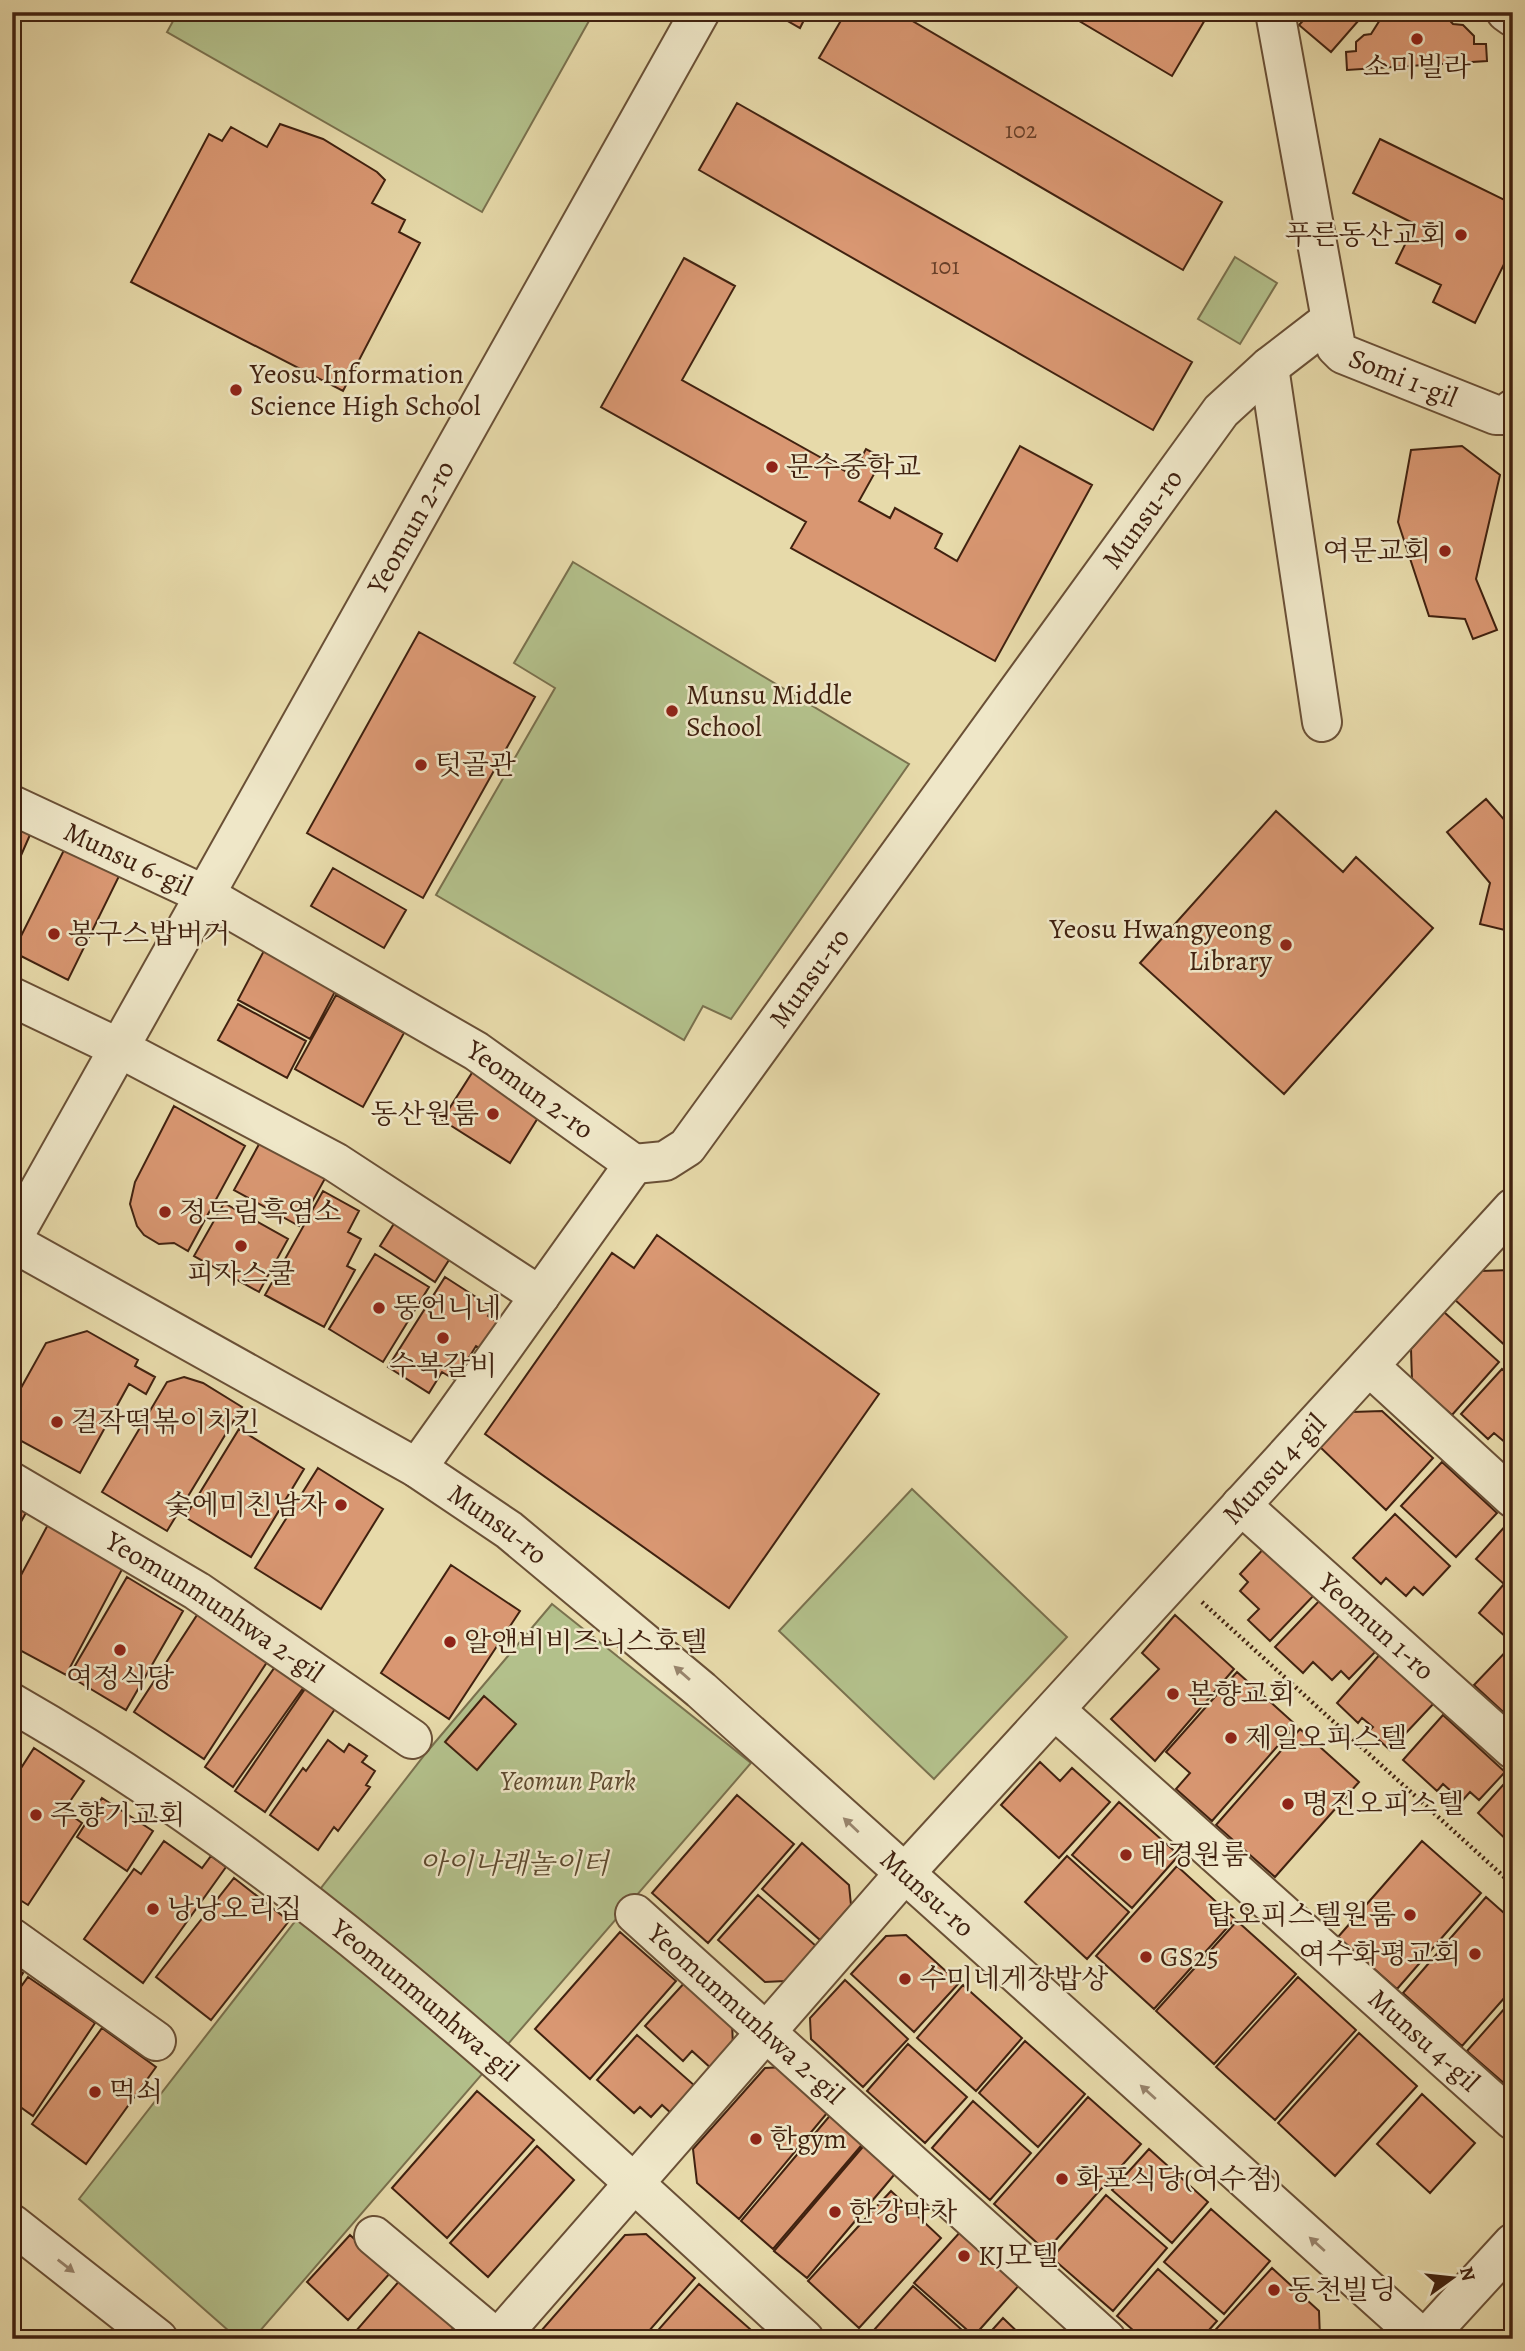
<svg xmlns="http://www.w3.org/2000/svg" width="1525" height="2351" font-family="Alegreya,'Noto Serif KR',serif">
  <rect width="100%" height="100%" fill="#e7daaa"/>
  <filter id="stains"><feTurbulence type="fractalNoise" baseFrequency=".00286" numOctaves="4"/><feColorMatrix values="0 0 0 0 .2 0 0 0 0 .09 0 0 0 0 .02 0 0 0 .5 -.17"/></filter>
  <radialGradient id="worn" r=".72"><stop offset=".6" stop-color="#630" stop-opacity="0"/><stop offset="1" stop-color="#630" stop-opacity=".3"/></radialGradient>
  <!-- green -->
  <path fill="#b3c08b" stroke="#7a714e" stroke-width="2" d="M178,12H594L482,212L167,32Z
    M1235,257L1277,283L1240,344L1198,319Z
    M573,562L909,764L731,1019L703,1006L684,1040L436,895L555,688L514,663Z
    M912,1489L1067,1637L934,1779L779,1631Z
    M552,1604L751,1763L253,2339H238L79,2199L426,1753Z"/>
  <!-- building -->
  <path fill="#d99772" stroke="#412210" stroke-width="2" d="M772,12H808L800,28Z
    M846,12H897L1222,202L1183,270L819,58Z
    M1064,12H1196L1206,18L1172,76Z
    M1311,12H1366L1331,52L1299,25Z
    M1385,12H1442L1453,24L1463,25L1474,36V44H1486L1487,61L1347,70L1346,52L1356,51V42L1364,35L1371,34Z
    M737,103L1192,362L1153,430L699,170Z
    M280,124L323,139L377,172L385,180L372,203L405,220L399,232L420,243L343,391L131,282L209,134L222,141L231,127L267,147Z
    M1380,139L1513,204V246L1475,323L1433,302L1441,285L1396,263L1415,224L1353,193Z
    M684,258L735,286L682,380L852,475L866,449L883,458L859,501L890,518L895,508L942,534L935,548L957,561L1020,446L1092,485L995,661L791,548L806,522L601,407Z
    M1462,446L1500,475L1476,579L1497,630L1473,639L1465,619L1429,616L1398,522L1411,450Z
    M419,632L535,697L423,898L307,833Z
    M1486,799L1507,823L1513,799V932L1480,924L1490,883L1447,832Z
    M1276,811L1343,872L1356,857L1433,928L1284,1094L1140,963Z
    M12,819L33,828L12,876Z
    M70,838L124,866L68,980L13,952Z
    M333,868L406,910L384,948L311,906Z
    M267,945L339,984L310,1039L238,1000Z
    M336,995L404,1033L363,1107L295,1069Z
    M238,1004L306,1041L287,1078L218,1040Z
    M12,1019L20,1022L12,1041Z
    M477,1065L544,1108L510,1163L442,1120Z
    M174,1106L245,1146L188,1251L174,1243L159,1244L144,1235L137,1226L130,1204L135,1182Z
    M263,1137L328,1173L299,1226L234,1190Z
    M323,1191L359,1211L348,1232L361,1239L347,1266L355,1270L324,1327L265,1295Z
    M224,1203L288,1239L259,1292L194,1256Z
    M400,1214L456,1249L435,1282L380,1246Z
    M657,1235L879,1394L729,1608L485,1434L612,1253L634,1268Z
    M375,1254L429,1287L383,1362L329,1329Z
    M1511,1270L1513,1345L1509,1349L1454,1299L1480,1271Z
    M445,1277L493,1308L488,1316L499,1323L483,1350L476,1346L455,1380L442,1372L429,1393L388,1367Z
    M1444,1312L1499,1362L1452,1415L1412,1380L1411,1349Z
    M87,1331L138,1360L135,1366L155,1377L146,1394L129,1384L80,1473L12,1436V1404L46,1343Z
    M1502,1369L1513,1379V1449L1494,1433L1488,1439L1461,1414Z
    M184,1377L203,1383L242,1407L167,1531L102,1492L167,1382Z
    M1382,1411L1433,1458L1386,1510L1320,1447L1352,1412Z
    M239,1429L304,1469L251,1557L185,1517Z
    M1442,1462L1497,1513L1456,1557L1401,1506Z
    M318,1468L383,1509L321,1609L255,1568Z
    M12,1503L27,1511L12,1538Z
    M1395,1514L1450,1566L1423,1595L1414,1587L1406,1596L1386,1578L1381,1584L1353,1558Z
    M51,1519L127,1560L66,1675L12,1646V1592Z
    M1507,1524L1513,1529V1631L1507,1638L1479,1613L1504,1584L1476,1559Z
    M1268,1544L1317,1592L1270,1641L1248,1620L1259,1609L1240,1591L1248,1582L1240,1574Z
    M451,1565L520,1611L449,1719L381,1673Z
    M127,1577L183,1611L126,1710L69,1676Z
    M1322,1598L1377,1650L1349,1679L1341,1671L1332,1680L1313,1662L1303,1673L1275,1647Z
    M199,1612L269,1659L204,1759L134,1712Z
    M1175,1615L1234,1669L1155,1761L1111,1719L1159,1669L1142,1653Z
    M1513,1644V1721L1474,1685Z
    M1382,1652L1436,1701L1390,1750L1369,1731L1373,1727L1362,1718L1358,1723L1337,1703Z
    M277,1664L306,1684L233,1787L205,1767Z
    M1237,1672L1296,1725L1212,1821L1176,1789L1190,1773L1166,1752Z
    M307,1686L337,1706L265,1812L235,1791Z
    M484,1696L516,1724L477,1770L445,1742Z
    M1443,1715L1505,1772L1479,1800L1470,1792L1462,1801L1443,1784L1437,1791L1403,1760Z
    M1300,1729L1359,1782L1275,1877L1216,1825Z
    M328,1740L344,1752L349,1744L367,1756L362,1762L375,1771L366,1785L370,1787L338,1831L334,1827L318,1850L270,1815L303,1768L306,1771Z
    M34,1748L84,1781L64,1810L82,1823L28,1905L12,1895V1782Z
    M1040,1762L1060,1781L1072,1768L1110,1802L1059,1858L1001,1805Z
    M1512,1775L1513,1776V1846L1478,1813Z
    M737,1795L794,1844L708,1943L652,1893Z
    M102,1798L153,1831L127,1871L77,1837Z
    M1119,1802L1179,1855L1132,1908L1072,1855Z
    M164,1841L202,1868L211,1856L226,1867L143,1983L84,1939L134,1869L141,1874Z
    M1422,1841L1481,1893L1397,1989L1338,1937Z
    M802,1843L849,1885L851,1905L820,1940L762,1889Z
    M1067,1856L1129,1912L1087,1959L1025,1902Z
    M1177,1866L1235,1919L1154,2009L1096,1956Z
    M234,1878L289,1921L211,2020L156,1977Z
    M758,1895L816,1946L785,1981L765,1982L718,1940Z
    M1486,1897L1513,1921V1988L1462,2046L1403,1993Z
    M1237,1921L1296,1974L1214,2064L1156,2011Z
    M620,1932L676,1981L590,2079L535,2029Z
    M906,1935L959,1983L914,2032L851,1974L886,1936Z
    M12,1966L23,1973L12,1990Z
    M28,1977L95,2023L33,2116L12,2101V1999Z
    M1298,1977L1356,2030L1275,2120L1216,2067Z
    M687,1980L732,2021L733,2048L713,2070L692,2051L683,2061L645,2026Z
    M845,1980L908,2039L863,2087L811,2039L810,2018Z
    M963,1985L1022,2038L976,2091L917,2038Z
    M1513,1999V2091L1467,2051Z
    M102,2028L156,2067L86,2164L32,2124Z
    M1359,2033L1417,2086L1335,2176L1278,2123Z
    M637,2035L695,2086L672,2114L662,2105L651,2117L640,2107L634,2113L597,2080Z
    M1025,2041L1085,2094L1038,2147L979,2093Z
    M908,2044L967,2097L925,2143L867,2091Z
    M785,2067L832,2107L739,2219L697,2183L693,2149L765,2068Z
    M477,2091L534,2140L447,2238L392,2188Z
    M1422,2094L1475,2143L1430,2193L1377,2144Z
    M1088,2097L1141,2144L1046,2251L994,2204Z
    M973,2101L1031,2153L990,2200L932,2148Z
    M833,2112L866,2140L773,2249L741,2221Z
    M867,2142L899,2169L807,2278L774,2251Z
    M537,2146L574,2180L488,2277L450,2243Z
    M1149,2149L1208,2202L1172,2243L1112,2190Z
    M891,2191L941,2238L859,2328L808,2281Z
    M1106,2195L1167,2248L1113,2311L1052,2258Z
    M1211,2209L1270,2261L1224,2314L1164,2262Z
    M962,2230L1021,2283L974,2336L914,2283Z
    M646,2234L695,2278L642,2339H534L625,2235Z
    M350,2235L391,2272L348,2320L307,2282Z
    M1272,2268L1319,2311L1320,2339H1207Z
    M1158,2269L1217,2321L1201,2339H1143L1117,2316Z
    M401,2279L452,2324L454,2339H349Z
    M699,2284L759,2337L757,2339L652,2337Z
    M913,2286L972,2339H866Z
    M1003,2318L1025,2339H984Z"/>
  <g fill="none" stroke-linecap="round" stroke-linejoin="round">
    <defs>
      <g id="minor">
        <path id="s1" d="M1275,12L1336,347L1343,354L1496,415H1506L1513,409"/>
        <path d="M1506,12L1513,17"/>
        <path d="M1269,367L1322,722"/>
        <path id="s2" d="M12,805L205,895L476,1051L634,1164"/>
        <path d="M12,997L119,1048L335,1162L540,1296"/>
        <path id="s3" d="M634,1164L665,1161L687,1147L1221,411L1269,367L1330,320"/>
        <path id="s4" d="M12,1239L700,12"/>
        <path id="s5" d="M12,1242L417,1468L509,1530L701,1690L1423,2339"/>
        <path d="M1369,1366L1513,1498"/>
        <path d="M417,1468L634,1164"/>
        <path id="s6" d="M12,1482L197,1591L412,1739"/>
        <path id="s7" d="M1241,1505L1513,1749"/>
        <path id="s8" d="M12,1703C307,1871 555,2112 804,2339"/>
        <path id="s9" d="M1055,1710L1513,2120"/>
        <path id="s10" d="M635,1914L1106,2339"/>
        <path d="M12,1938L156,2041"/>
        <path d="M12,2224L158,2339"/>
        <path d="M374,2236L497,2339"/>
        <path id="s11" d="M498,2339L904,1874L1513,1208"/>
        <path d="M1425,2339L1513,2243"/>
      </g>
    </defs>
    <!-- minor casing -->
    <use href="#minor" stroke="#6a5036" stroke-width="42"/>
    <!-- path -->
    <path stroke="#412210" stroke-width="4.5" stroke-dasharray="2 3.5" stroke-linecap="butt" d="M1202,1602L1513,1885"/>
    <!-- minor -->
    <use href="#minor" stroke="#efe7c8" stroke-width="38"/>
  </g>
  <!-- one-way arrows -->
  <defs><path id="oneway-solid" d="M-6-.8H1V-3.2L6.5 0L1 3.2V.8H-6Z" transform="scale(1.75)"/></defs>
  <g fill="#98846c">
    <use href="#oneway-solid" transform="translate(682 1673) rotate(-139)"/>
    <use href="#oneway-solid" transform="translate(851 1825) rotate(-137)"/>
    <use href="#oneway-solid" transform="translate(1148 2092) rotate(-138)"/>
    <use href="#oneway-solid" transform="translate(1317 2244) rotate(-138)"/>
    <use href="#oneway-solid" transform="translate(66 2266) rotate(38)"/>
  </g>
  <!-- markers -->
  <g fill="#8f2418" stroke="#efe7c8" stroke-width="2.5">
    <circle cx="1417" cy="39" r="7"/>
    <circle cx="1461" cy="235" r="7"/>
    <circle cx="236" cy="390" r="7"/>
    <circle cx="772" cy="467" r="7"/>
    <circle cx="1445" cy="551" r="7"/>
    <circle cx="672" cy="711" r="7"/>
    <circle cx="421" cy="765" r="7"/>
    <circle cx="54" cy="934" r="7"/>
    <circle cx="1286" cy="945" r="7"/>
    <circle cx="493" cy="1114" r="7"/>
    <circle cx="165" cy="1212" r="7"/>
    <circle cx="241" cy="1246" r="7"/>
    <circle cx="379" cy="1308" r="7"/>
    <circle cx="443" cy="1338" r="7"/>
    <circle cx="57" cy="1422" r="7"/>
    <circle cx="341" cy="1505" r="7"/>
    <circle cx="450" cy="1642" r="7"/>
    <circle cx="120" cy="1650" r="7"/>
    <circle cx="1173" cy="1694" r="7"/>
    <circle cx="1231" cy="1738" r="7"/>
    <circle cx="1288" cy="1804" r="7"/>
    <circle cx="36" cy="1815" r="7"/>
    <circle cx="1126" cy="1855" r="7"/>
    <circle cx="153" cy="1909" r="7"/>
    <circle cx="1410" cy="1915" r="7"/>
    <circle cx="1475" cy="1954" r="7"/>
    <circle cx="1146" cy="1957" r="7"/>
    <circle cx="905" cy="1979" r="7"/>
    <circle cx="95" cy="2092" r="7"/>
    <circle cx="756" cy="2139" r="7"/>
    <circle cx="1062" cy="2179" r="7"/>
    <circle cx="835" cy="2212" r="7"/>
    <circle cx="964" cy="2256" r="7"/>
    <circle cx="1274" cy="2290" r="7"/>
  </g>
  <g text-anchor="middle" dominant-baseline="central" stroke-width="5" stroke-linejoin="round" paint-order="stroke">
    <!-- number labels -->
    <g font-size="24" fill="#673f28">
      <text x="1021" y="130">102</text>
      <text x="945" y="266">101</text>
    </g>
    <!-- poi labels -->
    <g font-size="28" fill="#412210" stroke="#efe7c8" text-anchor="start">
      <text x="1417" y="67" text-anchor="middle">소미빌라</text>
      <text x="1447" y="235" text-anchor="end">푸른동산교회</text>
      <text x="250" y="374">Yeosu Information<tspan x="250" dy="32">Science High School</tspan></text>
      <text x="786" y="467">문수중학교</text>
      <text x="1431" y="551" text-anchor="end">여문교회</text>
      <text x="686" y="695">Munsu Middle<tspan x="686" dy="32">School</tspan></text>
      <text x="435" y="765">텃골관</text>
      <text x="1272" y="929" text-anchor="end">Yeosu Hwangyeong<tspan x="1272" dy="32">Library</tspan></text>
      <text x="68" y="934">봉구스밥버거</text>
      <text x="479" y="1114" text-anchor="end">동산원룸</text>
      <text x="179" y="1212">정드림흑염소</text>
      <text x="241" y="1274" text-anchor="middle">피자스쿨</text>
      <text x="393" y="1308">뚱언니네</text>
      <text x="443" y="1366" text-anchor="middle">수복갈비</text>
      <text x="71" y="1422">걸작떡볶이치킨</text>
      <text x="327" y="1505" text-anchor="end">숯에미친남자</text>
      <text x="464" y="1642">알앤비비즈니스호텔</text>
      <text x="120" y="1678" text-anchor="middle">여정식당</text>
      <text x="1187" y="1694">본향교회</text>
      <text x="1245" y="1738">제일오피스텔</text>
      <text x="1302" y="1804">명진오피스텔</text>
      <text x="50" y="1815">주향기교회</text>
      <text x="1140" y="1855">태경원룸</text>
      <text x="167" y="1909">낭낭오리집</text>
      <text x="1396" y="1915" text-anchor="end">탑오피스텔원룸</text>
      <text x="1461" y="1954" text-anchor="end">여수화평교회</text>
      <text x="1160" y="1957">GS25</text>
      <text x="919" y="1979">수미네게장밥상</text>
      <text x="109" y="2092">먹쇠</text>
      <text x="770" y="2139">한gym</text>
      <text x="1076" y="2179">화포식당(여수점)</text>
      <text x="849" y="2212">한강마차</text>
      <text x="978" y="2256">KJ모텔</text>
      <text x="1288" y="2290">동천빌딩</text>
    </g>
    <!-- street labels -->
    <g font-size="28" fill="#412210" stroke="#efe7c8">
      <text stroke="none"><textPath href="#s1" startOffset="415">Somi 1-gil</textPath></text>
      <text stroke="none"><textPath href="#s3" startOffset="833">Munsu-ro</textPath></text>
      <text stroke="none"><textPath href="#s4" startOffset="816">Yeomun 2-ro</textPath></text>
      <text stroke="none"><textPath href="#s2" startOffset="128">Munsu 6-gil</textPath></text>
      <text stroke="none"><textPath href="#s3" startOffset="266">Munsu-ro</textPath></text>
      <text stroke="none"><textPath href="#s2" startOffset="592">Yeomun 2-ro</textPath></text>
      <text stroke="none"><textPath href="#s11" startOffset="1166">Munsu 4-gil</textPath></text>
      <text stroke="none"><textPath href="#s5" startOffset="562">Munsu-ro</textPath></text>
      <text stroke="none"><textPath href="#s6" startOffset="238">Yeomunmunhwa 2-gil</textPath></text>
      <text stroke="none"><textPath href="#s7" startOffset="182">Yeomun 1-ro</textPath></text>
      <text stroke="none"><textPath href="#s5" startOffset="1129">Munsu-ro</textPath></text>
      <text stroke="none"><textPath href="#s8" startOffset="509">Yeomunmunhwa-gil</textPath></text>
      <text stroke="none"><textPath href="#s10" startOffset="149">Yeomunmunhwa 2-gil</textPath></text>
      <text stroke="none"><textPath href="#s9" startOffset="495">Munsu 4-gil</textPath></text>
    </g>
    <!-- park labels -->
    <g font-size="28" font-style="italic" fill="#5e4a2f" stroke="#efe7c8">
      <text x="568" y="1781">Yeomun Park</text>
      <text x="514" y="1864">아이나래놀이터</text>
    </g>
  </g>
  <!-- margin -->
  <rect width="1525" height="2351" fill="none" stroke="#e7daaa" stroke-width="42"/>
  <rect x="14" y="14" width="1497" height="2323" fill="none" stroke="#412210" stroke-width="3.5"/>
  <rect x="21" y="21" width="1483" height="2309" fill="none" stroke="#412210" stroke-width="2"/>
  <!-- north arrow -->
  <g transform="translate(1452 2278) rotate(75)" stroke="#efe7c8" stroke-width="5" paint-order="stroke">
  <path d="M0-5L12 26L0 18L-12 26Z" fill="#412210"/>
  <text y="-10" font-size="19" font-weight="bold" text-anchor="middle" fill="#412210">N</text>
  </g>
  <rect width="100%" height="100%" filter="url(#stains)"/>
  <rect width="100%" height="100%" fill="url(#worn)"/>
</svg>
